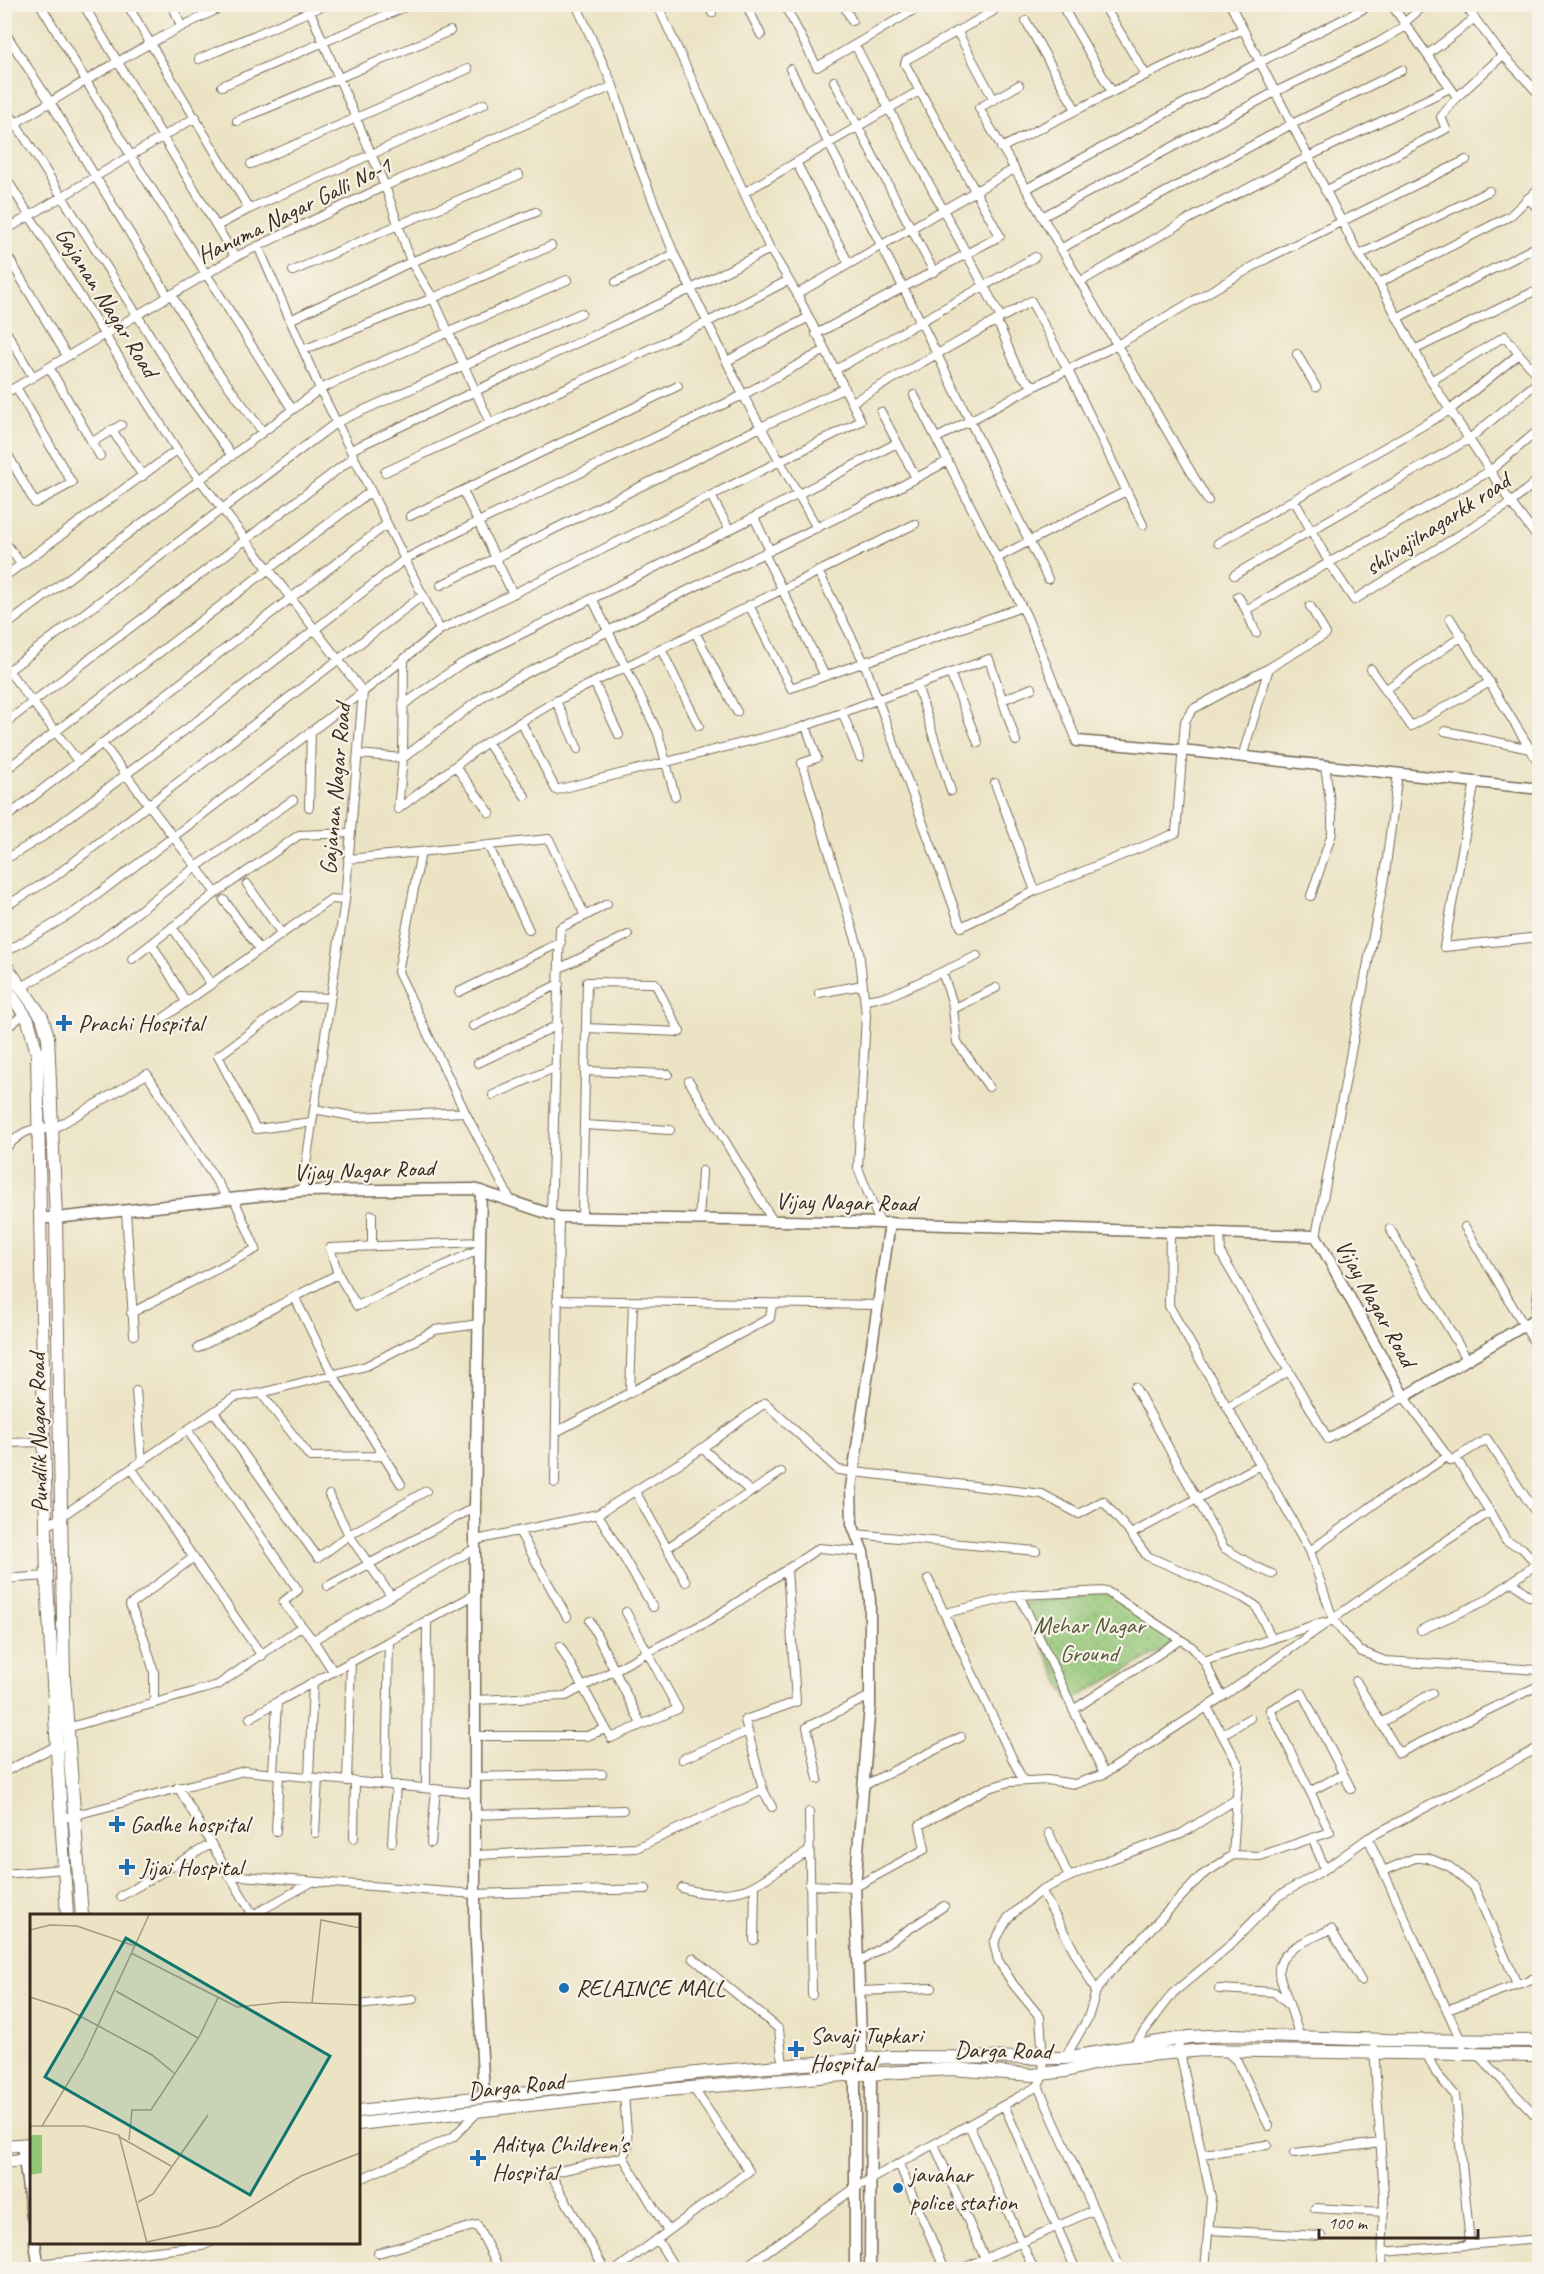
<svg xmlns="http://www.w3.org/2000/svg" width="1544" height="2274" font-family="Caveat,sans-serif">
  <defs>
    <pattern id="grass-dots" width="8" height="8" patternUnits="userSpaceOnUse" patternTransform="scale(1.5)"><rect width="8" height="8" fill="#93c677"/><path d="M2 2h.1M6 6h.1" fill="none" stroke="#79a161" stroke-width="1.8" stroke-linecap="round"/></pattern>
  </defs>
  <rect width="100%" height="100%" fill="#f7f3e8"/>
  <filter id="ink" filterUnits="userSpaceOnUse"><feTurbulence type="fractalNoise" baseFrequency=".0167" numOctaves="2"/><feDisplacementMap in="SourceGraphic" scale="12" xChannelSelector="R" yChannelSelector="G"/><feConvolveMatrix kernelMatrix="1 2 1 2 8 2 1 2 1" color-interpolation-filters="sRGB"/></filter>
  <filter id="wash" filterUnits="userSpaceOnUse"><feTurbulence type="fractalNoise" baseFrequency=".008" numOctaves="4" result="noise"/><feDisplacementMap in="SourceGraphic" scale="24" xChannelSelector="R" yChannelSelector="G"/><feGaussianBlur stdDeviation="1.35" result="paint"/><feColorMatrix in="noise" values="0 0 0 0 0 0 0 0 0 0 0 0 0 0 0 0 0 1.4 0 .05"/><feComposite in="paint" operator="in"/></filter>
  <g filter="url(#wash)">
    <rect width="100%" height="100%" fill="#ece3c4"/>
    <!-- grass -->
    <path fill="url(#grass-dots)" stroke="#67784a" stroke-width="1.5" d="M1106,1591L1180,1640L1069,1702L1023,1604Z"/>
  </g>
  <g filter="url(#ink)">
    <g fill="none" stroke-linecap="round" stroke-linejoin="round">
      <defs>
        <path id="minor" d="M40,4L131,156L292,409
          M83,4L235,257
          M127,4L249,209
          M172,4L181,26
          M307,4L385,186L411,262L433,298L490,423
          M576,4L613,86L637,160L674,254L743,395L817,528
          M708,4L712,13
          M746,4L761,35
          M784,4L817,67L924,4
          M843,4L852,21
          M1061,4L1112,92
          M1103,4L1146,75
          M1230,4L1359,255L1379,283L1431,381L1511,503L1540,541
          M1391,4L1457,97L1503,55
          M1464,4L1499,51L1540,95
          M1026,21L1076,110
          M1404,23L1426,4
          M4,31L50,102L168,296
          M957,31L994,100
          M855,45L1001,318
          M1427,55L1475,18
          M199,59L327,4
          M790,69L921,322L1048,579
          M834,81L934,272
          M1019,85L979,108L1208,501
          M222,86L412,4
          M4,105L182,386L232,456
          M237,121L450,31
          M4,130C78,86 150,39 229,4
          M1001,148L1146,75L1243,29
          M796,162L849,264
          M251,164L468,69
          M4,175L177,450L363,692L345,900L302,1191
          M1026,189L1260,62L1365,8L1366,4
          M1325,191L1446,129L1441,117L1457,97
          M745,192L919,91
          M1528,198L1540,211
          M1042,217L1275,92L1379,42L1406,26
          M217,226L249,209L484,104
          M4,231L196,117
          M258,246L320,389L440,630
          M1060,249L1292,124L1402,70
          M4,250L67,356
          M1359,255L1489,191
          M293,271L398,225L519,175
          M616,282L674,254
          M1080,282L1189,219L1308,157L1450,88
          M1379,283L1510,216L1540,187
          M171,294L212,364L263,432
          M797,294L1014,169
          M1397,318L1534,248
          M290,320L411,262L536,212
          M996,321C1010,341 1011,374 1035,386
          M4,328L33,377
          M816,334L1000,236L905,64L906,60L992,12L994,10L992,4
          M303,350L433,298L551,246
          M1414,350L1531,293
          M1297,354L1316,387
          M727,361L807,318
          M49,367L100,456
          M835,370L1035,257
          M1431,381L1505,336L1519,354L1540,377
          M4,394L235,257L385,186L613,86
          M914,395L1027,617L1077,741
          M852,402L1031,301L1068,370L1143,525
          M881,412L916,478
          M112,430L143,476
          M937,438L1035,386L1117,345L1268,258L1466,160
          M92,442L121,425
          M4,448L35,503L72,483L16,387
          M351,450L691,289L770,249
          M385,472L708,322L787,281
          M463,491L513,594
          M711,496L729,529
          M1294,500L1330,564L1354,600L1511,503L1540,478
          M410,516L678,386
          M754,517L770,551
          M4,541L21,564
          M1218,543L1450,410L1519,354
          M764,553L825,676
          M997,558L1126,491
          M818,571L864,662L961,927L1035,891
          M1234,575L1469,439L1540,380
          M4,577L177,450
          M441,585L761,427L845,388
          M1238,596L1246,610L1490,471L1540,429
          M592,598L658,733L675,796
          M749,605L791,688L1022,607
          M1246,610L1256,633
          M1450,618L1540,765
          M4,627L320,389L567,280
          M695,632L737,712
          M661,649L699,726
          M4,665L78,761
          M1371,669L1411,726L1490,682
          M950,673L978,743
          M4,674L337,422L581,313
          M594,682L619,735
          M917,685L951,791
          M1385,690L1462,636
          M1002,700L1032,688
          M556,701L578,749
          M403,705L461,664L704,543L897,443
          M842,712L860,757
          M521,722L556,790L797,729L989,659L1016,741
          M4,724L354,457
          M806,726L817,758L802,763L859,950L866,1015L858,1168L880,1223
          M1445,731L1530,749
          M487,742L525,796
          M102,743L216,893
          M358,754L403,758L488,693L676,596L892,491L948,461
          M1242,757L1269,668
          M455,766L490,813
          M4,771L371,491
          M1475,781L1444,947L1540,937
          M995,783L1035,891L1176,833L1185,721L1193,709L1269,668L1326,634L1310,606
          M309,807L311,732
          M398,809L487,742L556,701L915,524
          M398,809L403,758L404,659
          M4,819L387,524
          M488,845L529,930
          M421,852L398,972L465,1112L511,1201
          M348,859L549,839L585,916L560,928L551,1215
          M4,860L44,836L209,712L405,559L478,522L743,395L825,350
          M247,884L282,934
          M1311,896L1332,833V816L1325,766
          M224,900L260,950
          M4,907L54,877L423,595
          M585,916L607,904
          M172,927L211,984
          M152,944L186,1002
          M4,953L76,911L363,692L440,630L861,421L797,294L770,249L657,4
          M132,959L216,893L299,835L351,833
          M560,968L628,935
          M942,972L952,1001L957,1042L989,1087
          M22,987L100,941L196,867L293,800
          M459,992L561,942
          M819,993L863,985
          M865,1000L889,996L977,956
          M953,1009L996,988
          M162,1019L331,899L345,900
          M473,1026L559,984
          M4,1030L24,1014
          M478,1063L558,1025
          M585,1071L668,1074
          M689,1081L773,1221
          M493,1095L556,1067
          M314,1109L357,1117L465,1112
          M312,1122L256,1129L218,1056L299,997L330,998
          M584,1125L670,1130
          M4,1149C21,1133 29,1126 53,1129L147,1074L228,1199
          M126,1211L134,1335
          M372,1215V1246
          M582,1218L587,982L655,983L680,1032L586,1028
          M699,1220L702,1171
          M1465,1227L1540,1352
          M1390,1229L1467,1359
          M1170,1231L1169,1306L1310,1551L1333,1619L1345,1635L1360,1651L1385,1661L1540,1670
          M1220,1232L1221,1254L1328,1439L1404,1397L1451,1461L1487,1439L1540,1519
          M1316,1236L1385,873L1398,773
          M480,1249L357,1306L338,1274L330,1248L480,1242
          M295,1298L333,1375L401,1484
          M557,1300L878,1305
          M131,1313L256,1249L234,1199
          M1535,1318L1540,1274
          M198,1348L338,1274
          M1135,1387L1224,1548L1254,1566L1272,1574
          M136,1391L142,1462
          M261,1393L310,1457L384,1456
          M630,1393L633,1302
          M1227,1407L1289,1371
          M214,1412L318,1558L349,1535L426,1491
          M188,1431L298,1590L283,1602L313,1640L476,1548
          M556,1432L770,1318L772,1305
          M4,1443L44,1442
          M702,1448L751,1492
          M1456,1458L1490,1512
          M132,1469L262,1656
          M555,1483L559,1217
          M635,1491L686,1582
          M329,1495L349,1535L391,1596
          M598,1514L653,1607
          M46,1527L235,1397L261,1393L366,1366L435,1330L479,1324
          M519,1531L567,1617
          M856,1534L1036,1551
          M1131,1534L1147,1556L1242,1597L1256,1606L1272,1639
          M476,1540L598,1514L694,1454L765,1403L838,1470L1042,1494L1079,1514L1103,1501L1131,1534L1260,1465
          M667,1548L781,1472
          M1310,1551L1380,1500L1447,1457
          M4,1579L47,1576
          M928,1579L1022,1779
          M1514,1583L1529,1596L1540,1597
          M328,1586L475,1507
          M1019,1595L1104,1774
          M946,1613L1019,1595L1106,1591L1192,1647L1204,1661L1222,1697
          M590,1621L641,1724
          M1421,1630L1485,1601L1539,1562
          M313,1640L333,1671
          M560,1646L611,1738L678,1709L626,1612
          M1204,1661L1323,1622
          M1356,1681L1399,1753L1540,1685
          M475,1700L566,1696L648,1652L709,1621L819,1548L863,1552
          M154,1703V1672L144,1638L130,1605L194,1557
          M1207,1707L1239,1766L1233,1855
          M1073,1710L1180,1640
          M250,1718L277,1702L476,1594
          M1381,1723L1432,1693
          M67,1728L218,1685L302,1626
          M1223,1734L1250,1718
          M475,1736H587L605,1729
          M682,1759L748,1731
          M4,1772L56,1746H61
          M273,1773L277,1702
          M309,1777L313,1682
          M475,1777L602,1774
          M818,1779L807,1727L870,1696
          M347,1781L351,1661
          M386,1784L389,1641
          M863,1786L961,1737
          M178,1787L253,1915
          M426,1788L427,1620
          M1311,1791L1343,1774
          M772,1807L763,1790L745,1720L796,1702L787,1569
          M809,1812L812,1995
          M475,1815L623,1810
          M60,1819L244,1771L475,1793
          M276,1831L279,1774
          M315,1833L318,1778
          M1049,1833L1069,1877
          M354,1838L355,1781
          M1312,1838L1325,1869
          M1368,1838L1463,2045
          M392,1842L396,1785
          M431,1843L436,1789
          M475,1855L636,1848L763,1790
          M1383,1871L1415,1858H1428L1450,1867L1474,1887L1517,1984
          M4,1874L63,1869
          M228,1875L475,1894L646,1889
          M809,1885L855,1887L925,1849L920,1825L986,1789L1009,1782L1047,1780L1075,1784L1104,1774L1222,1697L1405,1568L1490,1512L1506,1541L1522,1548L1537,1564
          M682,1888C702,1895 737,1896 755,1885
          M1041,1890L1096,1991
          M121,1896L211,1844
          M251,1916L312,1882
          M754,1940L755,1885L808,1852
          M693,1958L779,2029L783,2066
          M858,1963L944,1906
          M1219,1989L1274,1992L1289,2005
          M860,1991L932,1988
          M358,2005L413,1999
          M1447,2010L1540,1976
          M1300,2037L1279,1974C1276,1949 1312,1939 1331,1929L1361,1981
          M1177,2038L1211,2197L1205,2270
          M1134,2045L1173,1993L1228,1947L1277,1897L1325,1869L1368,1838L1540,1747
          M1374,2048L1384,2195L1382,2270
          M1225,2050L1237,2061L1269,2126
          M1426,2053L1436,2073L1455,2095L1470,2243
          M1477,2054L1540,2120
          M1065,2058L1088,2018L1096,1991L1111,1971L1201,1876L1233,1855L1260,1856L1330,1832L1270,1710L1302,1693L1351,1789
          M1038,2086L1121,2270
          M1004,2105L1076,2270
          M969,2125L1034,2270
          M934,2144L990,2270
          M1294,2153L1381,2143
          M1202,2154L1267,2145
          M623,2157L628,2145L624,2095
          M899,2164L945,2270
          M358,2180L453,2137L479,2111
          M1315,2208L1384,2212
          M1208,2230L1321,2236
          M657,2239L676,2270
          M1383,2252L1540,2239
          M378,2253L477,2225L500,2270
          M38,2264L202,2246L211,2242
          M605,2270L550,2173L623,2157L668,2231
          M616,2270L749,2171L692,2086
          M741,2270L855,2188L1038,2086L1044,2074L1040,2017L1013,1984L998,1960L994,1943L1008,1918L1041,1890L1095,1865L1181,1834L1235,1800
          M959,2270L1094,2210"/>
        <path id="tertiary" d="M1077,741L1181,750L1540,789
          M481,1191L475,1507V1925L484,2096
          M40,1218H56L302,1191L474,1189L559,1217L844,1222L1316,1236L1404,1397L1540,1316
          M862,2059L871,2074L870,2270
          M22,2145L32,2217
          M35,2242L39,2270
          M855,2270V2075L862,2059L855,1887L870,1705V1600L863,1552L852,1524L851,1488L890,1223"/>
        <path id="secondary" d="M4,963L42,1017L48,1037L56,1218L64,1679L82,1916
          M4,984L28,1020L37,1053L47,1583L67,1916
          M358,2111L706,2072L889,2057L1065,2058L1189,2037L1231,2035L1388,2040L1540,2041
          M358,2124L667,2090L831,2076L952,2069L1033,2075L1066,2071L1114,2058L1203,2050L1540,2055
          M4,2146L32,2144
          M4,2162L32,2159"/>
      </defs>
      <!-- minor casing -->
      <use href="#minor" stroke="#796b58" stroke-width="10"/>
      <!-- tertiary casing -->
      <use href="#tertiary" stroke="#796b58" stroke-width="13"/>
      <!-- secondary casing -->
      <use href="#secondary" stroke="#796b58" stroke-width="14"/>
      <!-- minor -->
      <use href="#minor" stroke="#fff" stroke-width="8"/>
      <!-- tertiary -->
      <use href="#tertiary" stroke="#fff" stroke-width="10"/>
      <!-- secondary -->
      <use href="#secondary" stroke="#fff" stroke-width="12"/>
    </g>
  </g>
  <!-- markers -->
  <g fill="#1f6fb2" stroke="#f7f3e8" stroke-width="2">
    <path d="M61 1014h6v6h6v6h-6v6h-6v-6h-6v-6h6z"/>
    <path d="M114 1815h6v6h6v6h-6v6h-6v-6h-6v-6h6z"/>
    <path d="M124 1858h6v6h6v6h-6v6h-6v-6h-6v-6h6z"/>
    <circle cx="564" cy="1988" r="6"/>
    <path d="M793 2040h6v6h6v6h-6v6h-6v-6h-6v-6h6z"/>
    <path d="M475 2149h6v6h6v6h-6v6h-6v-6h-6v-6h6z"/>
    <circle cx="898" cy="2188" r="6"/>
  </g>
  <g text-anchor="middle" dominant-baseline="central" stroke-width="4.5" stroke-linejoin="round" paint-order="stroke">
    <!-- street labels -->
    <g font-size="24" fill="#3b2a1e" stroke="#f7f3e8">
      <text transform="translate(294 210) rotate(-26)">Hanuma Nagar Galli No-1</text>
      <text transform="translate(107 302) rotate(58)">Gajanan Nagar Road</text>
      <text transform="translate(1437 524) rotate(-33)">shlivajilnagarkk road</text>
      <text transform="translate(335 789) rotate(-85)">Gajanan Nagar Road</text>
      <text transform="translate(364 1170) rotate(-2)">Vijay Nagar Road</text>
      <text transform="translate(846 1202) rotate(1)">Vijay Nagar Road</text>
      <text transform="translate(1376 1303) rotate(61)">Vijay Nagar Road</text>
      <text transform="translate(38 1433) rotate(-91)">Pundlik Nagar Road</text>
      <text transform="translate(1003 2050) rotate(1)">Darga Road</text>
      <text transform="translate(516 2086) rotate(-6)">Darga Road</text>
    </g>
    <!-- poi labels -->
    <g font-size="24" fill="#3b2a1e" stroke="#f7f3e8" text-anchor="start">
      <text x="78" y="1023">Prachi Hospital</text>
      <text x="130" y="1824">Gadhe hospital</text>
      <text x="140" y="1867">Jijai Hospital</text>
      <text x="576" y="1988">RELAINCE MALL</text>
      <text x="810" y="2035">Savaji Tupkari<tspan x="810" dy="28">Hospital</tspan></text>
      <text x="492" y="2144">Aditya Children's<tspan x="492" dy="28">Hospital</tspan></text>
      <text x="910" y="2174">javahar<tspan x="910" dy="28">police station</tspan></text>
    </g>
    <!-- park labels -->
    <g font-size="24" fill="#555939" stroke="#f7f3e8">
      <text x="1089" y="1625">Mehar Nagar<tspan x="1089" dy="28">Ground</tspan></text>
    </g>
  </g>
  <!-- overview -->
  <g transform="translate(30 1914)">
    <rect width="330" height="330" fill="#ece3c4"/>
    <path d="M0,221H12V259L0,261Z" fill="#93c677"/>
    <path fill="none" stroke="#a59982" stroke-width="1.5" d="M0,16L20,11L47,12L105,32M101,39L207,93L254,88L330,91M86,77L168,124M0,83L37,95L122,141L144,159M282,89L291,6L330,14M0,212H55L89,221L117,329M12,212L53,144L119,1M88,222L141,252M99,226L102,196H121L169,123L188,84M108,288L123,280L178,201M117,328L189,312L271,262L330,239"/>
    <path fill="#0f766e" fill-opacity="0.15" stroke="#0f766e" stroke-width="3" d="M96,24L300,142L220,281L15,163Z"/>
    <rect width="330" height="330" fill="none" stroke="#3b2a1e" stroke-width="3"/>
  </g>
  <!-- margin -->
  <rect width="1544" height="2274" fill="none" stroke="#f7f3e8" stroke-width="24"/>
  <!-- scale -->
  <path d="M1319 2229v9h159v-9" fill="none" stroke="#3b2a1e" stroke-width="3"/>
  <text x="1328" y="2229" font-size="18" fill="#3b2a1e" stroke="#f7f3e8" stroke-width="4.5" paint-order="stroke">100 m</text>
</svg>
